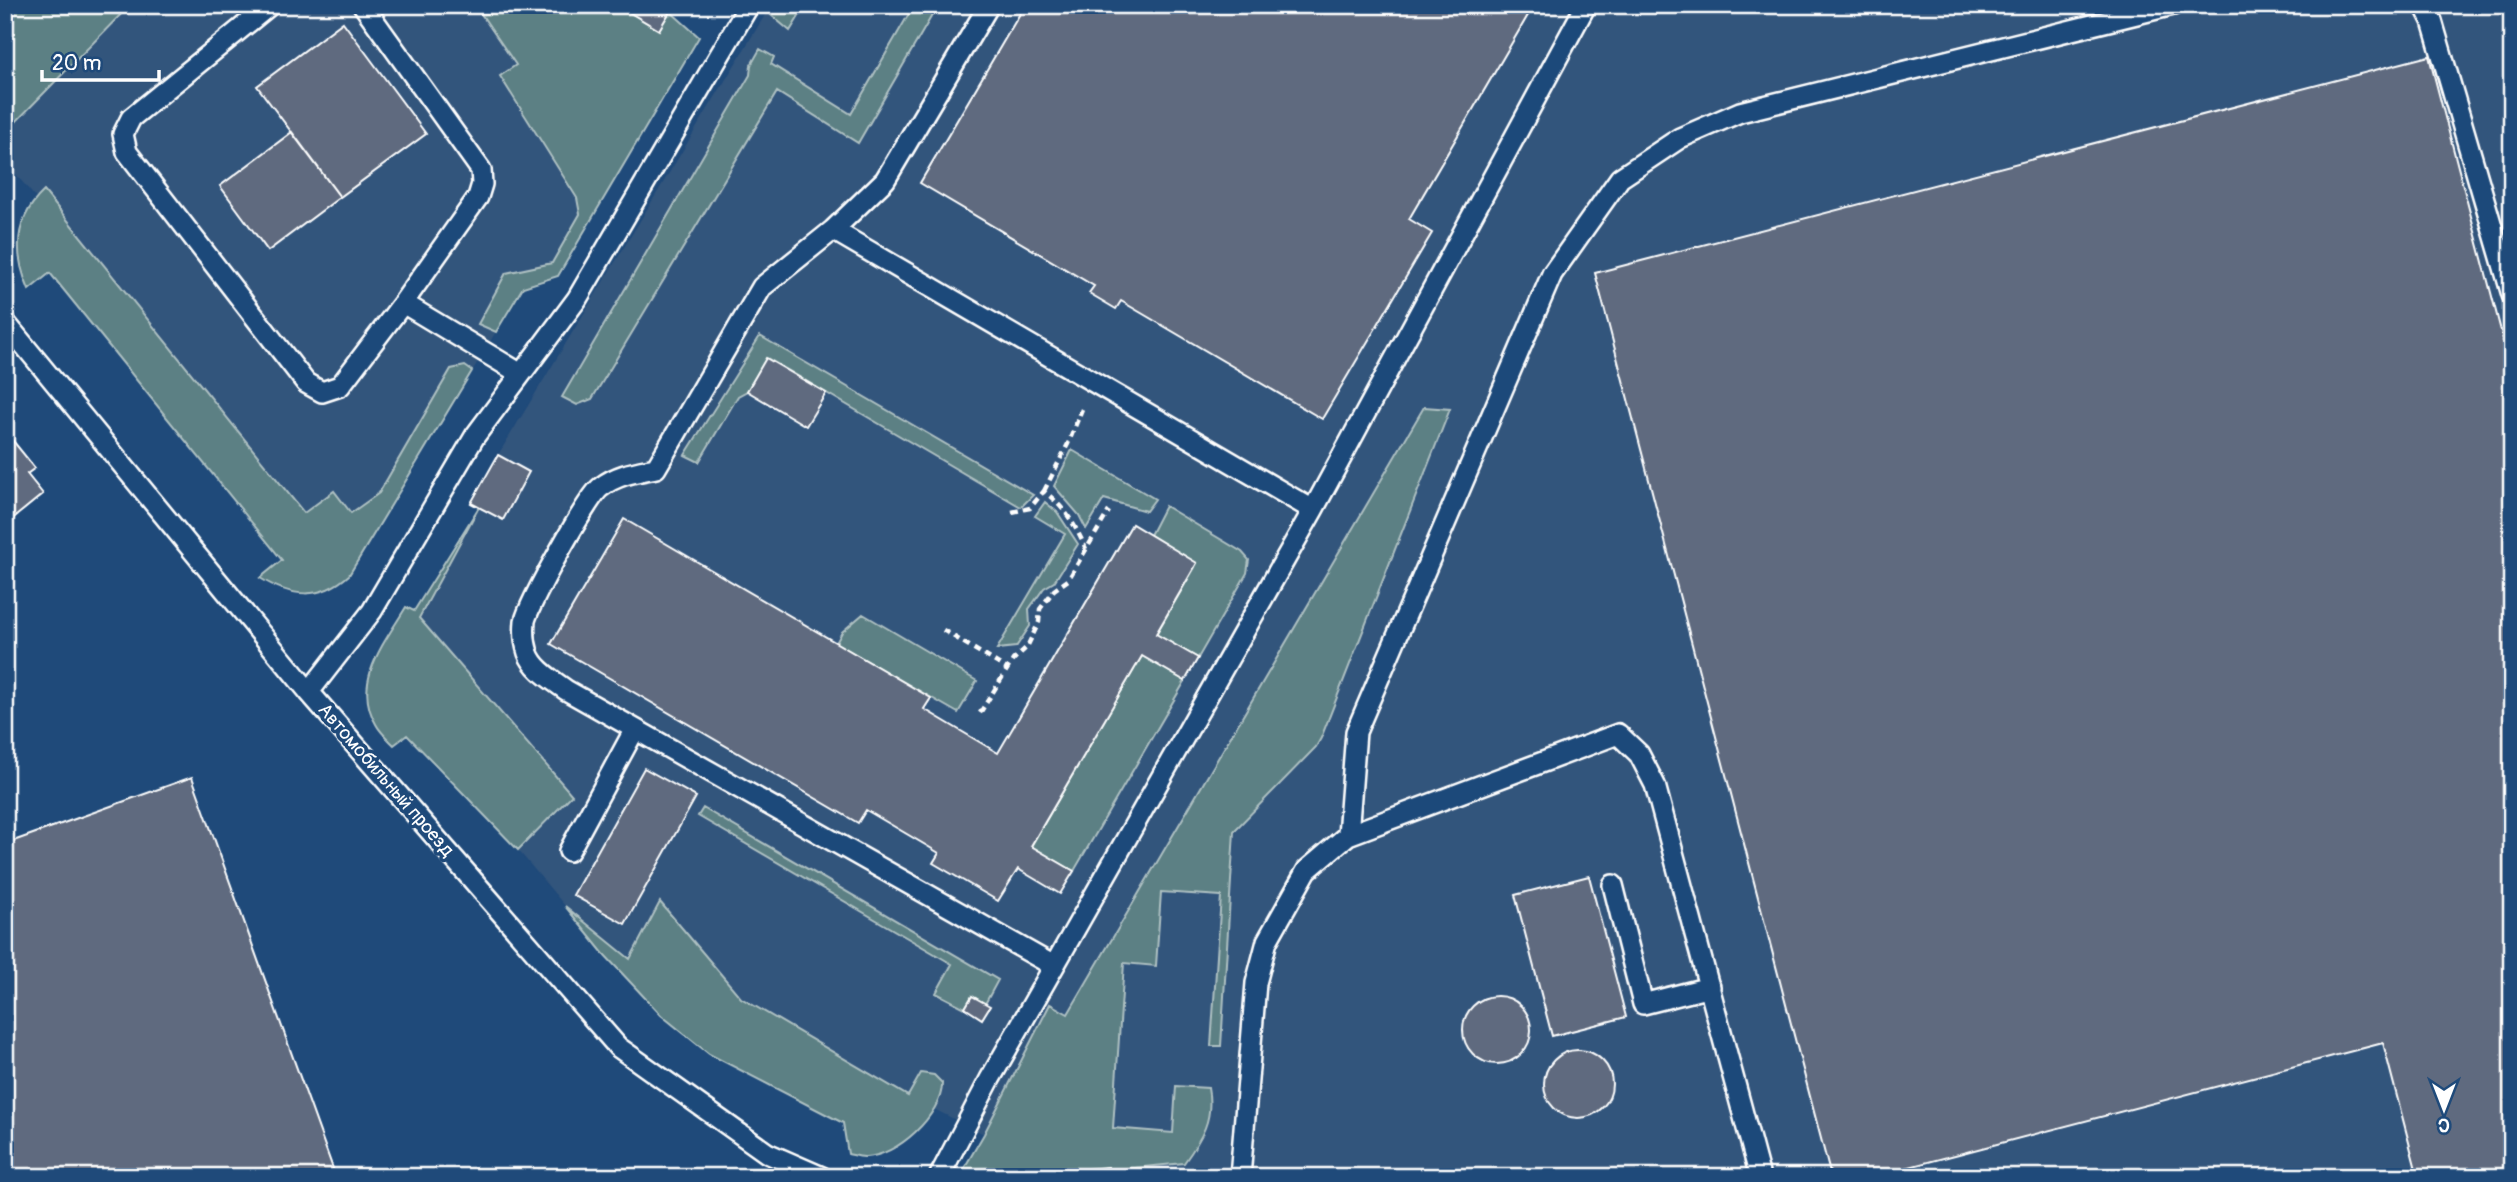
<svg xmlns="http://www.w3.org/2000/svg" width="2517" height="1182" font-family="Pangolin,sans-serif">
  <rect width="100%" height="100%" fill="#1f4a7a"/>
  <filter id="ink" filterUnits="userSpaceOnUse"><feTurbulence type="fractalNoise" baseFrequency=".0143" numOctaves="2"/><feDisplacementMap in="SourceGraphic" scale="14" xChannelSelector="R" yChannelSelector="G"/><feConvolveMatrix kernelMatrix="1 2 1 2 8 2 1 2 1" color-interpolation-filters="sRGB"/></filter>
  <g filter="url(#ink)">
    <!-- built -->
    <path fill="#32547c" d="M130,5H475L516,65L500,76L577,198L580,214L552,263L523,287L349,575L5,161V133Z
      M771,5H2512V1177H1067L1066,1171L1008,1117L984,1134L908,1096L741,998L661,903L630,959L565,906L518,850L571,795L419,618L479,508L498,455Z"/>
    <!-- green -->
    <path fill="#5c8084" stroke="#aec0c2" stroke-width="2" d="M5,5H130L5,133Z
      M475,5H617L659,30L670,11L699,37L558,276L523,287L496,332L478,324L506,273L552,263L580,214L577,198L500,76L516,65Z
      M777,5H806L790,31L771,15Z
      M914,5H938L858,143L777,92L592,399L577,405L562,397L750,75L751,65L760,49L774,57L771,64L851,114Z
      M44,191L304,513L334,491L351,513L379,493L451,369L465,366L472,371L349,575C320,601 291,597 260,578L282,560L50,273L29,290C13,253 14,219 44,191Z
      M760,336L1033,495L1021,507L767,358L747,391L738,396L699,462L685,455Z
      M1424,407L1450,409L1321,738L1316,747L1234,831L1221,1046H1211L1221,896L1161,892L1156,966L1124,963L1113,1128L1173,1133L1176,1086L1208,1088C1214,1119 1202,1138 1184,1163L1044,1177H959L984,1134L1050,1004L1068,1014Z
      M1072,450L1155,499L1146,511L1104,499L1086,529L1079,515L1054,486Z
      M1045,502L1057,512L1078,544L1054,582L1044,588L1029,609L1030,626L1016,647L997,649L1065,534L1035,516Z
      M1165,506L1242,552L1249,560L1247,573L1198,658L1156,634L1195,567L1150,535Z
      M479,507L419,618L572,795L518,850L407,735L394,745C388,739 380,732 376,724C351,682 385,642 406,607L414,611Z
      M863,614L977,681L958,713L836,643L842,632Z
      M1142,656L1185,681L1074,871L1031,846Z
      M703,808L998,980L985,1004L972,996L965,1008L936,993L952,964L698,816Z
      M660,902L741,998L908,1096L921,1073L934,1075L942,1083C943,1114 896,1158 864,1157C859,1157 853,1155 848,1154L843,1123L709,1054L661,1015L603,953L565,906L630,959Z"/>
    <!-- building -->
    <path fill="#5f6b7f" stroke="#fff" stroke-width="2" d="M617,5H674L659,30Z
      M1025,5H1534L1409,219L1432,233L1322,419L1121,301L1116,309L1089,293L1094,286L920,183Z
      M343,22L426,134L340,197L257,86Z
      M2429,56L2512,373V1177H2418L2383,1043L1871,1177H1831L1595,273Z
      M292,132L340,197L268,251L220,186Z
      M766,358L826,393L806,426L747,391Z
      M5,431L35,468L27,474L43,494L5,525Z
      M498,455L529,472L503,520L471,503Z
      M624,519L931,698L924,709L998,753L1132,524L1197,563L1156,634L1198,658L1185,681L1142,656L1031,846L1074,871L1060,894L1018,869L998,901L933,863L939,853L866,810L858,823L551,644Z
      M644,768L696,797L625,924L573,895Z
      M192,777L336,1177H5V844Z
      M1589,876L1626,1017L1552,1036L1515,895Z
      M1463 1030a34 34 0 1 1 68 0a34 34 0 1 1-68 0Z
      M972,996L990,1006L982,1019L965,1008Z
      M1544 1084a34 34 0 1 1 68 0a34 34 0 1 1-68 0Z
      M1108,1167L1110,1177H1067L1066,1171Z"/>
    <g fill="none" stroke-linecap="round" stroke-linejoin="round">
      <defs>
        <path id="service" d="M270,5L131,118L123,134L127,152L306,383L322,392L340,386L403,303L478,197L482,184L481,170L363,5
          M989,5L885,180L833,230L762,287L656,468C636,472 618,474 601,487C588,496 529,603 525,621C524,631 525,644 528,653C534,670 553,680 566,690L1054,966
          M2424,5L2432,21L2512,295
          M833,230L1313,510
          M403,303L521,374
          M5,322L309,692L618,1047L767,1153L822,1177
          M309,692L372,611L475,436L577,299L749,5
          M1348,835L1618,734L1639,754L1655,785L1760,1177
          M569,851L635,729
          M1613,885L1643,1004L1710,987
          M939,1177L990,1079L1313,510L1586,5
          M1240,1177L1256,983L1267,941L1307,870L1348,835L1356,732L1552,274L1620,178L1680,138L1740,112L2173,5"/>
      </defs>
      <!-- service casing -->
      <use href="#service" stroke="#fff" stroke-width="24"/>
      <!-- path -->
      <path stroke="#fff" stroke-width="4.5" stroke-dasharray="7 5" stroke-linecap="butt" d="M1044,491L1068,444L1082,409
        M1012,512L1030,508L1044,491C1066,509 1074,523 1086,549
        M943,630L1007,669
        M980,713L1013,660L1027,647L1039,622L1040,609L1054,590L1068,580L1109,511"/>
      <!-- service -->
      <use href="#service" stroke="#1f4a7a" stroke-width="19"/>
    </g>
  </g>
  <g text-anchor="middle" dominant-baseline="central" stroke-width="7" stroke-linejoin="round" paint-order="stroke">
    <!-- street labels -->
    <g font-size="19" fill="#fff" stroke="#1f4a7a">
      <text transform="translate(386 780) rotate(49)">Автомобильный проезд</text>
    </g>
  </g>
  <!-- margin -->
  <rect width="2517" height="1182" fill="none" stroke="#1f4a7a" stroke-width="28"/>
  <rect x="14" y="14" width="2489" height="1154" fill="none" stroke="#fff" stroke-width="2.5" filter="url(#ink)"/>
  <!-- north arrow -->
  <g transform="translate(2444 1109) rotate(180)" stroke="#1f4a7a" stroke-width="5" paint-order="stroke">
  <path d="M0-5L12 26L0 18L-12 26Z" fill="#ffffff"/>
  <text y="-10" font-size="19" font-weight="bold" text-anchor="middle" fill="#ffffff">С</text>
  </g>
  <!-- scale -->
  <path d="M42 70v10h117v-10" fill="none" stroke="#ffffff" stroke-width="3.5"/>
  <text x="52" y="70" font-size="21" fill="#ffffff" stroke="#1f4a7a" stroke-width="5" paint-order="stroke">20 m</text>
</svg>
